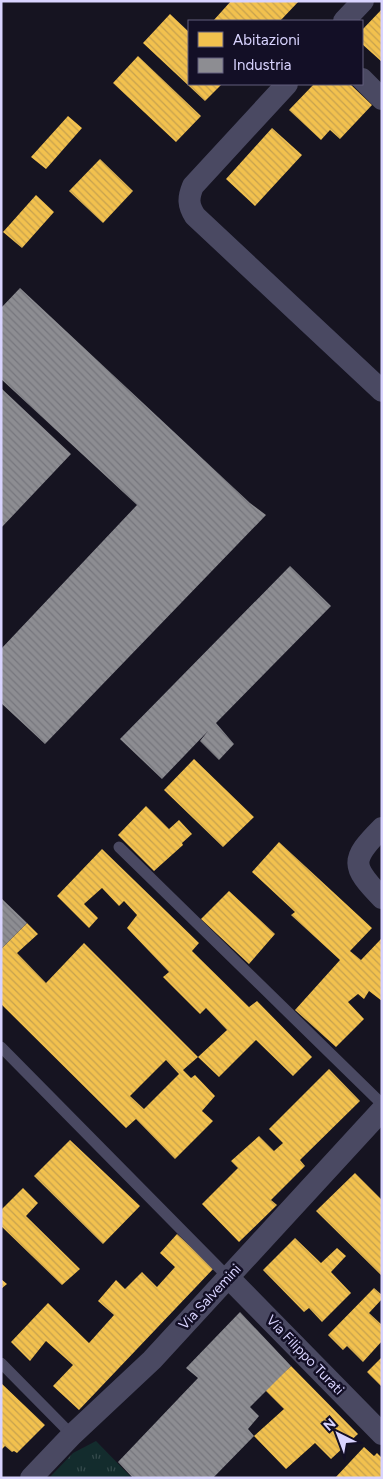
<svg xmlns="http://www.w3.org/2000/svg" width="383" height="1479" font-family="Figtree,sans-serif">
  <defs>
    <pattern id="grass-tufts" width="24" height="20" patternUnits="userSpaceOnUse" patternTransform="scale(1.25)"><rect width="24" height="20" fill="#132c2d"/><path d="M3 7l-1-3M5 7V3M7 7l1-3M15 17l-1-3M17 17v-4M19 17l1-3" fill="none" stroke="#354a4c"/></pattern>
    <pattern id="homes-back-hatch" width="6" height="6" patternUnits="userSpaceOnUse" patternTransform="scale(1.25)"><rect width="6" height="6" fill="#f2c14e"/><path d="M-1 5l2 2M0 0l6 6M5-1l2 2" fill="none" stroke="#c6a14e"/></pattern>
    <pattern id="industry-back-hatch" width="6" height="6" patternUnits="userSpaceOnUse" patternTransform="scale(1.25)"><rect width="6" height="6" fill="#8d8d92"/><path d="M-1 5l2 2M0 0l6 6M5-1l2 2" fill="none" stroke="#76767d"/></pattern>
  </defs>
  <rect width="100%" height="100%" fill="#161421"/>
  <!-- grass -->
  <path fill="url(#grass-tufts)" d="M96,1441L132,1478H49L73,1453Z"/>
  <!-- homes -->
  <path fill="url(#homes-back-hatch)" fill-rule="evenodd" d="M231,1H299L280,21H213Z
    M382,9V62L362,44V30Z
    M170,14L189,32V84H222L205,101L143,43Z
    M138,56L201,116L176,142L113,83Z
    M314,84H350L372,105L340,139L330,130L321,140L289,110Z
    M68,116L82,128L46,169L31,157Z
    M272,128L302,155L255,206L226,179Z
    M100,159L133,191L103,223L69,191Z
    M36,195L54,212L22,248L3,232Z
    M194,759L254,817L223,847L164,790Z
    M146,806L169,829L179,820L192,834L182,843L183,845L154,871L118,835Z
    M279,842L372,928L350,951L361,960L381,939L382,940V1001L369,991L364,999L358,994L348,1002L364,1019L336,1047L295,1010L340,960L291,915L295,912L252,872Z
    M102,849L199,943L192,951L249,1007L257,1001L312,1057L293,1076L256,1040L219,1077L198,1057L227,1030L206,1008L200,1014L163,977L169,972L127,928L137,915L124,901L119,906L102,888L84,904L98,918L89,928L57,896Z
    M229,891L275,934L249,964L201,919Z
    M27,923L38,934L17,953L46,983L84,943L198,1057L183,1070L191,1078L195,1075L215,1096L202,1111L213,1121L175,1159L136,1119L126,1128L1,1004V949ZM166,1060L179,1074L144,1109L130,1096Z
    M329,1069L360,1101L300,1160L305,1166L271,1200L277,1205L239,1242L202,1204L238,1168L231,1161L259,1136L274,1151L283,1143L269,1129Z
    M70,1140L140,1206L103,1244L34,1176Z
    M355,1173L382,1200V1276L316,1211Z
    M23,1188L38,1203L26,1216L80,1269L62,1285L1,1226V1210Z
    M177,1234L214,1268L79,1410L53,1386L73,1365L46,1341L30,1361L11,1342L48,1303L89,1343L114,1315L98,1301L116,1280L125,1289L142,1272L157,1287L175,1267L160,1253Z
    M295,1238L321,1263L337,1248L346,1256L331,1272L351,1293L322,1322L309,1308L304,1312L263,1270Z
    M1,1279L7,1284L1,1289Z
    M374,1288L382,1295V1299L369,1313L382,1325V1341L363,1362L347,1346L343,1350L328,1335Z
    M382,1357V1387L367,1372Z
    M291,1366L358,1434L331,1459L315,1443L286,1469L254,1436L284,1409L265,1390Z
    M1,1383L45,1425L17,1453L14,1451L12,1452L5,1446L1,1450Z
    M364,1447L374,1456L377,1453L382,1458V1478H335Z"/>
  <!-- industry -->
  <path fill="url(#industry-back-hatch)" d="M20,288L250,503L266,515L45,744L1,703V649L137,505L1,379V308Z
    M1,388L71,454L1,528Z
    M290,566L331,606L216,723L234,744L219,760L200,741L208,731L162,779L120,739Z
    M1,898L27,923L1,949Z
    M240,1312L291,1366L250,1407L259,1416L248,1429L254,1436L213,1478H133L118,1462L198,1378L186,1368Z"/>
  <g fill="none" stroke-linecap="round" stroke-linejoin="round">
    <!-- service -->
    <path stroke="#4a4962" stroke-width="11" d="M119,847L382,1104
      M1,1047L228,1277
      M1,1363L72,1435"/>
    <!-- minor -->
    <path stroke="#4a4962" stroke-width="22" d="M344,21L363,1
      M362,79L382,99
      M287,84L193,186C188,198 188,205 195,216L382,391
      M382,828C350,860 351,866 382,898
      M228,1277L382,1434
      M31,1478L72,1435L152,1360L382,1110"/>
  </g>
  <g text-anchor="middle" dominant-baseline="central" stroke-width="5" stroke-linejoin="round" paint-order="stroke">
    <!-- street labels -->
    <g font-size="14" fill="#d9d4ff" stroke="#130f26">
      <text transform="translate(210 1297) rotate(-47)">Via Salvemini</text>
      <text transform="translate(305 1355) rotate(46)">Via Filippo Turati</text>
    </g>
  </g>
  <!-- border -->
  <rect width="383" height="1479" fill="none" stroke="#d9d4ff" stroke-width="5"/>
  <!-- legend -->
  <rect x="188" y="20" width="175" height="65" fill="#130f26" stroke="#625e7d"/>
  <rect x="198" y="32" width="25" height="15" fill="#f2c14e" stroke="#625e7d"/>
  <text x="233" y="45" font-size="15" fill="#d9d4ff">Abitazioni</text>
  <rect x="198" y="58" width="25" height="15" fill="#8d8d92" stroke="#625e7d"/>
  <text x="233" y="70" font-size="15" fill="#d9d4ff">Industria</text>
  <!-- north arrow -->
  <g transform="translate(338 1434) rotate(318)" stroke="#130f26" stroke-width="4" paint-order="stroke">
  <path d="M0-4L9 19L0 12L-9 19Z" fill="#d9d4ff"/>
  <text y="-8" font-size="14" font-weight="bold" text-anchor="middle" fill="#d9d4ff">N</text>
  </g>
</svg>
